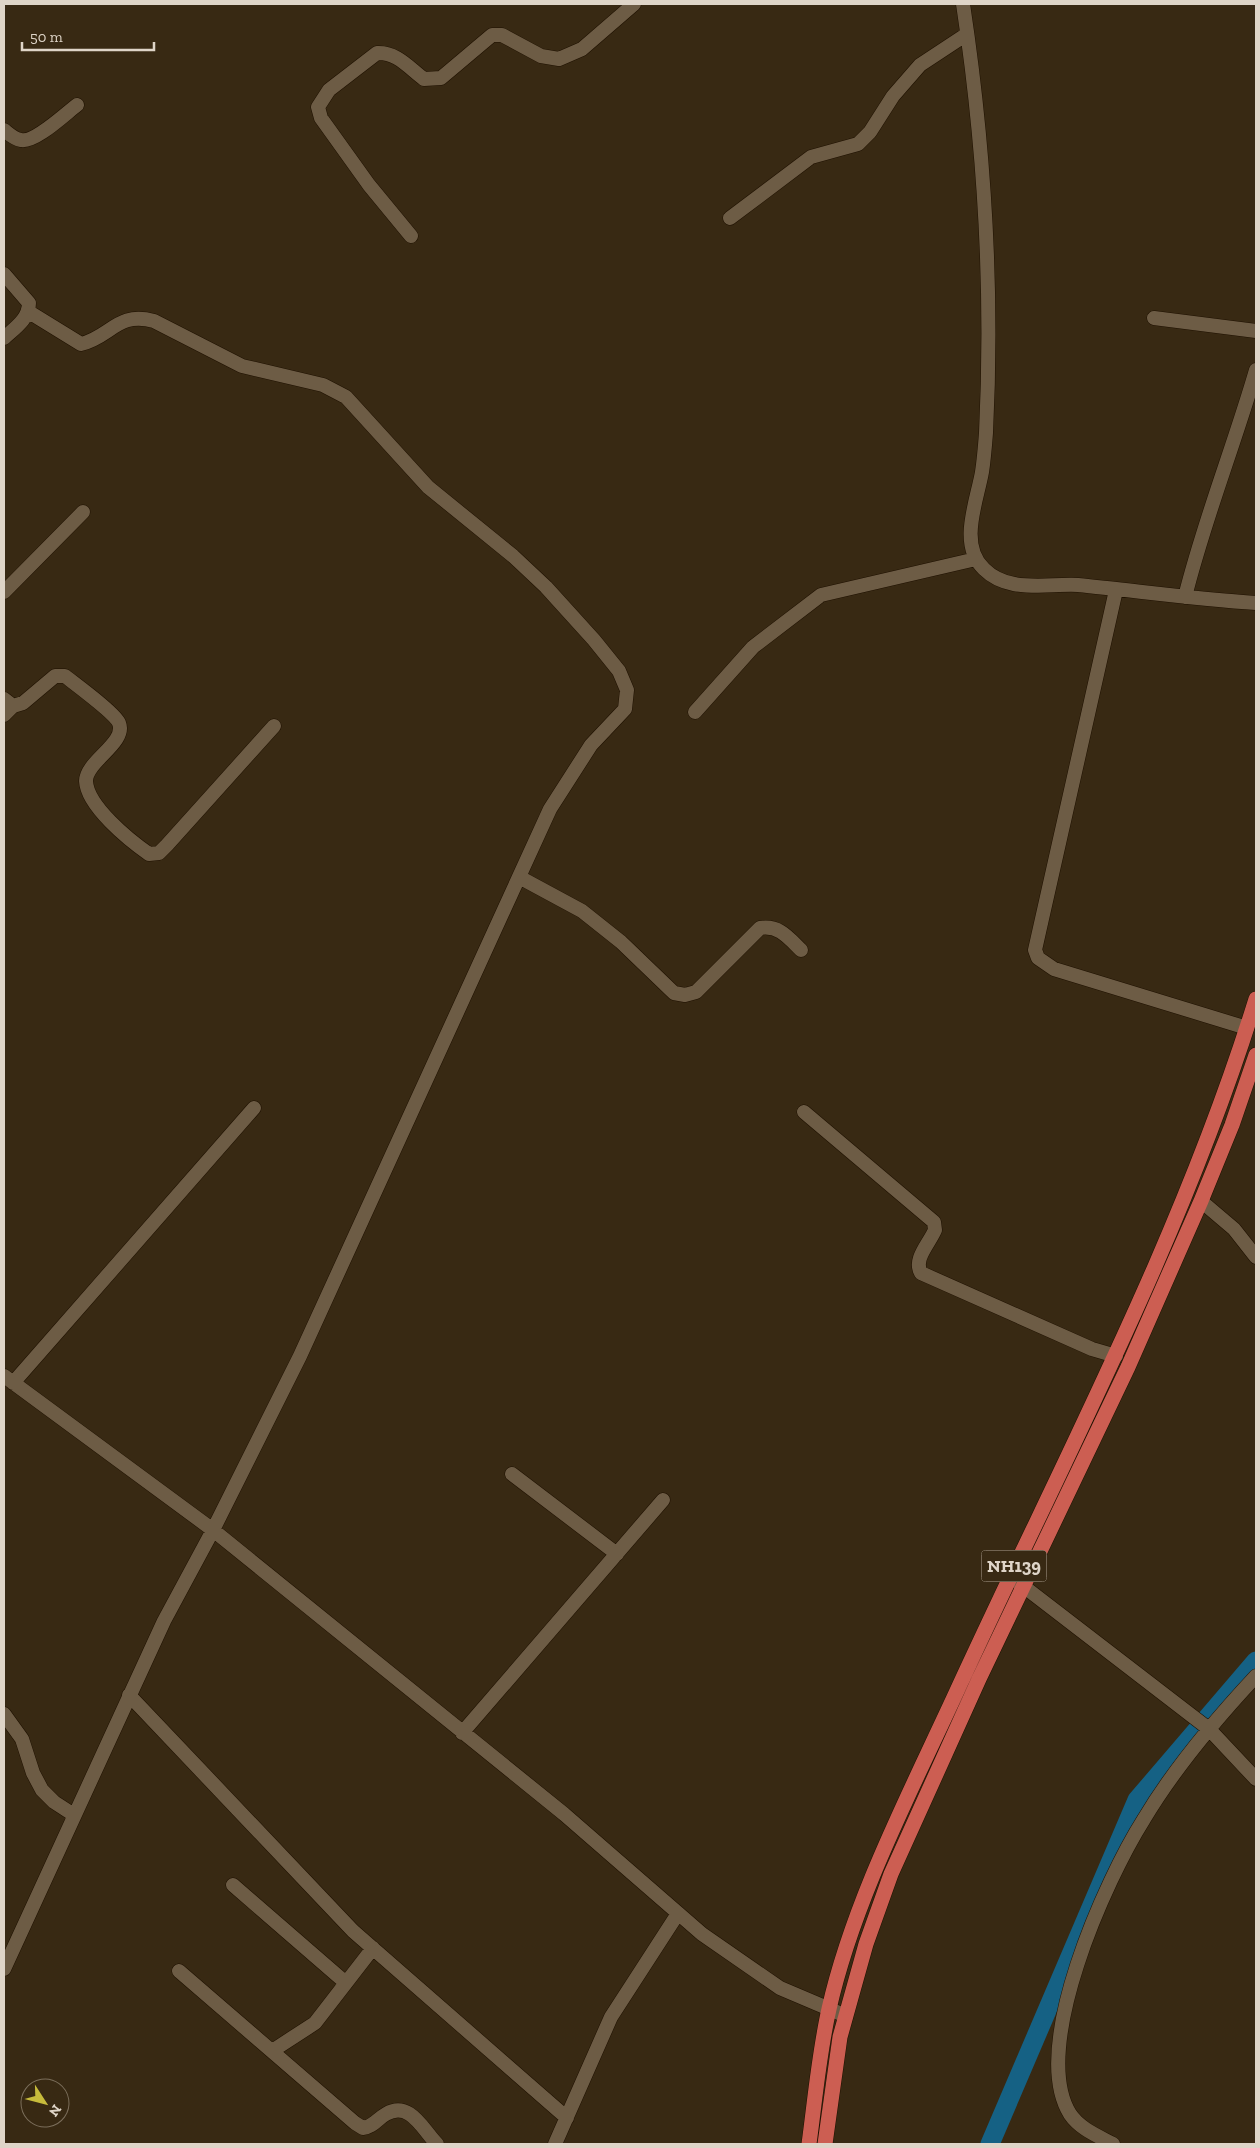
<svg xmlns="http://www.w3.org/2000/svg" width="1260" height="2148" font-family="'Zilla Slab',serif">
  <rect width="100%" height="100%" fill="#382913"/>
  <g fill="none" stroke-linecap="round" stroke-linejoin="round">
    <!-- canal -->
    <path stroke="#156184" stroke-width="19" d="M990,2144L1137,1800L1256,1661"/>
    <defs>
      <path id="minor" d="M963,4C984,143 993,292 986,433C985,446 984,459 982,472C977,501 958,545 984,569C992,577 1003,582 1014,584C1035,588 1057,584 1078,585C1138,591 1197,599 1256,603
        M4,130C9,134 14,139 21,140C35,143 65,114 77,105
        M730,218L811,157L858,144L870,132L893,96L920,65L967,34
        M411,236L369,185L321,118L318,107L329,90L377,53C397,52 409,68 424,79L441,78L492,35H502L541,56L559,59L582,49L634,4
        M4,274L29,303C29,319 15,328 4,338
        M1154,318L1256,331
        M1116,590L1035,950L1038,958L1054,969L1247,1028
        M4,592L83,512
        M1185,597C1204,520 1234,446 1256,370
        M4,699L13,706L23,703L55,676H65C75,684 115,713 119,723C127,743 86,761 86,781C87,806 129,840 149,854L159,853L167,845L274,726
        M695,712L753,647L821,595L976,559
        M4,715L13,706
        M519,877L582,911L621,942L674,993L685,995L696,992L760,928C779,925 788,937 801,950
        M804,1112L934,1222L935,1230C929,1244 913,1259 921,1273L1092,1349L1116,1356
        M1201,1201L1234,1229L1256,1257
        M4,1376L213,1530L564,1814L702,1934L780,1988L846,2016
        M13,1383L254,1108
        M512,1474L617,1554
        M1014,1579L1209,1729L1256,1779
        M129,1695L353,1931L567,2118
        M4,1714L22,1739L33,1773L42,1790L54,1802L74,1815
        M462,1733L663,1500
        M233,1885L346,1983
        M4,1969L164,1621L213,1530L300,1356L550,809L591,745L625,709L627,690L619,671L594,640L546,587L513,556L428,487L346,397L323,385L242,366L154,321C117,311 111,337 81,344L29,312
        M179,1971L355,2123L363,2128C373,2127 377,2119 386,2114C410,2100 423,2130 437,2144
        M272,2051L315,2023L373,1948
        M555,2144L611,2017L677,1915
        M1113,2144C1098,2136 1080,2129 1070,2114C1029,2048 1106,1879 1144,1819C1175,1767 1215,1720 1256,1676"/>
      <path id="trunk" d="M809,2144C815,2100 819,2053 829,2009C853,1902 910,1793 956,1693C1061,1464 1181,1241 1256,999
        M825,2144L840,2037L866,1944L891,1874L979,1679L1128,1367L1201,1201L1232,1125L1256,1055"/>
    </defs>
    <!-- minor casing -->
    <use href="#minor" stroke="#1f1100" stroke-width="15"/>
    <!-- trunk casing -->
    <use href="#trunk" stroke="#1f1100" stroke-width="16"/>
    <!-- minor -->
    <use href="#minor" stroke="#6d5c45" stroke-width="14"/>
    <!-- trunk -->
    <use href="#trunk" stroke="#cc5e52" stroke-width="15"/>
  </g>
  <g text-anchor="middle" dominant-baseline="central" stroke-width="5" stroke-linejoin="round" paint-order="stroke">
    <!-- shield labels -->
    <rect fill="#382913" stroke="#ada192" stroke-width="1" x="981.5" y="1550.5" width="65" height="31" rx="4"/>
    <g font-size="18" font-weight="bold" fill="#dfd5c8">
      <text x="1014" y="1566">NH139</text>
    </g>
  </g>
  <!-- border -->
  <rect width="1260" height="2148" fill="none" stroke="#dfd5c8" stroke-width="10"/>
  <!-- north arrow -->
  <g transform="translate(45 2103) rotate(126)"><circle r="24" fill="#382913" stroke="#7b6e5b"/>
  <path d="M0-4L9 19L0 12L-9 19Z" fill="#c7bb3c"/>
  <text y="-8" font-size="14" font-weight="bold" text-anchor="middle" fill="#dfd5c8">N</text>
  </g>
  <!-- scale -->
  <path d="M22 42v8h132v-8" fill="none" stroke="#dfd5c8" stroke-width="2.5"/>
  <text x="30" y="42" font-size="15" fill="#dfd5c8" stroke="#382913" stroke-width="4" paint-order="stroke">50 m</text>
</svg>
